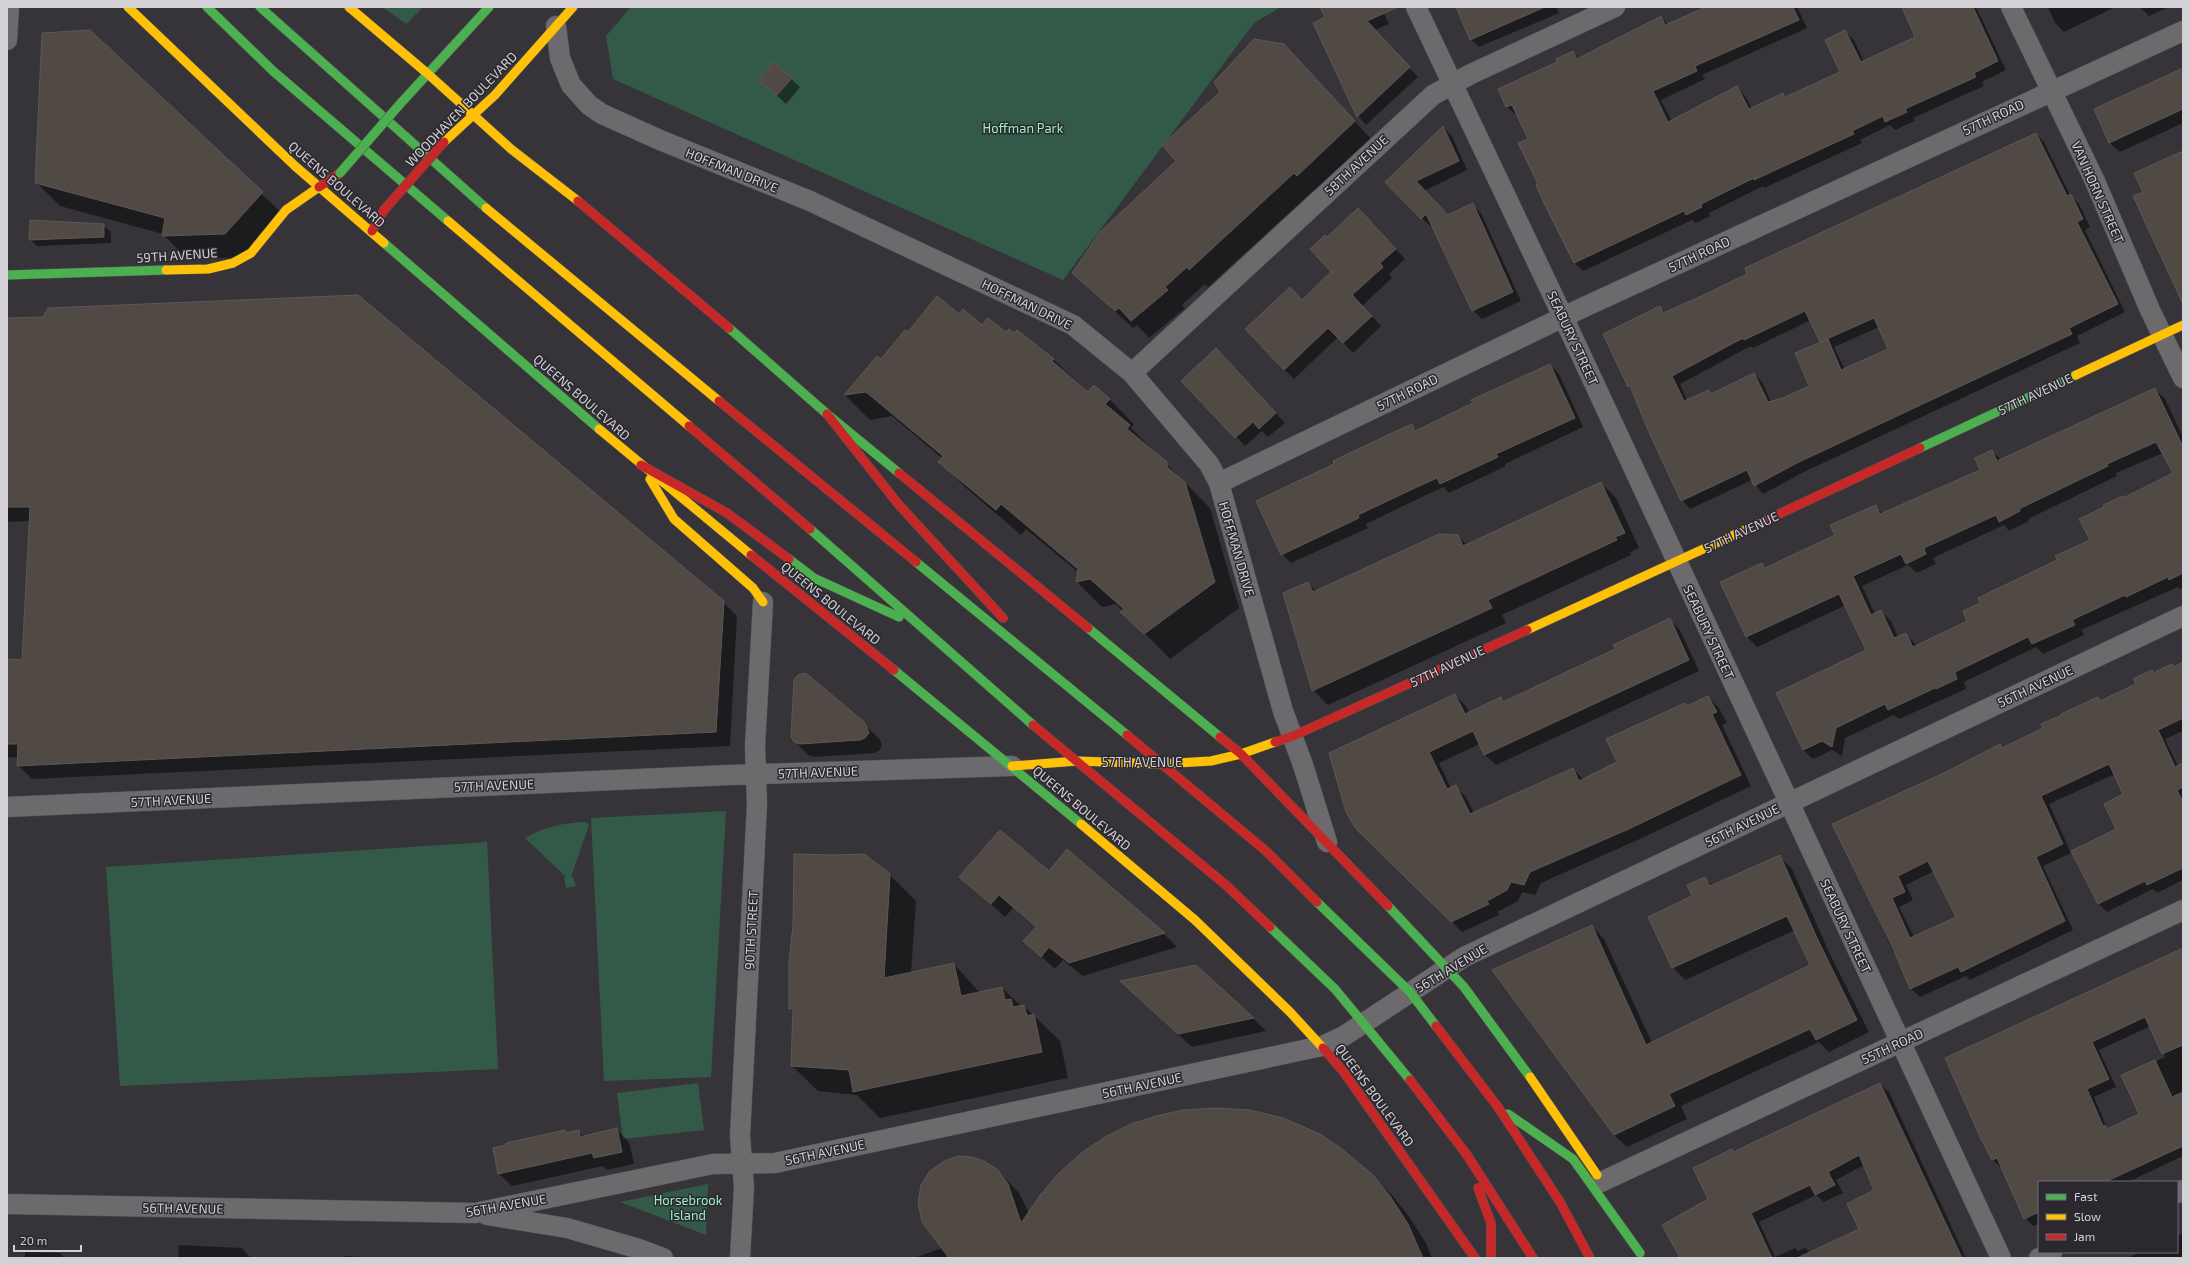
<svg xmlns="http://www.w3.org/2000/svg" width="2190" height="1265" font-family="'Exo 2',sans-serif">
  <rect width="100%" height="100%" fill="#363438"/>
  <!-- green -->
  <path fill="#335a48" d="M382,7H423L406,24Z
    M631,7H1281L1254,23L1063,280L613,79L606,36Z
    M726,811L711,1077L604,1081L591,818Z
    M585,822L589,825L571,877H573L576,886L566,888L564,878L566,877L525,838C543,827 563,823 585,822Z
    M487,842L498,1069L120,1086L106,867Z
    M698,1083L704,1130L623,1139L617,1093Z
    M708,1184L706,1235L620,1202Z"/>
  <!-- shadow -->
  <path fill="#0007" fill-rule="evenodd" d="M1321,7H1381L1389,24L1375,30L1418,77L1366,125L1358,116Z
    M1457,7H1556L1559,13L1479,47L1471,39Z
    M1709,7H1797L1807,28L1702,75L1705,79L1661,100L1672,122L1737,88L1745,96L1752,109L1783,94L1787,98L1841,72L1845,32L1854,40L1864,62L1917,38L1903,7H1975L1978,11L2006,70L1982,82L1984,86L1913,118L1915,121L1895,130L1890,125L1860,140L1862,143L1764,188L1763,186L1709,213L1710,216L1696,223L1692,220L1583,271L1574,262L1539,184L1529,139L1518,115H1516L1507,107L1499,90L1559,62L1573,52L1580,59L1661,17L1668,25Z
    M2048,7H2115L2064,32L2055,23Z
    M2140,7H2168L2149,16Z
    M90,31L286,217L249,257L187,259L163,234L60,206L36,182Z
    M1284,45L1372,140L1315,193L1313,191L1208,287L1205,284L1182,305L1185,308L1149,338L1137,325L1133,328L1073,273Z
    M774,63L800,87L786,104L769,88Z
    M2183,70V123L2120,152L2110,143L2095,110Z
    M1443,127L1452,136L1467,170L1424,191L1448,216L1472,204L1481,213L1521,301L1482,319L1473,310L1433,225L1431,227L1387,182Z
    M2036,134L2044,142L2070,195L2079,204L2090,227L2085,230L2125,312L2077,336L2080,343L1806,471L1763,494L1752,480L1690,509L1682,500L1633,391L1629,387L1660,308L1665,313L1708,294ZM1811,320L1822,343L1810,386L1784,399L1771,402L1762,382L1754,374L1712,394L1709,391L1687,400L1680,384L1751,346L1753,348ZM1879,327L1889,349L1845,370L1834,347Z
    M1368,219L1405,259L1389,274L1392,278L1362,306L1381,326L1353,353L1338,337L1294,379L1284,369L1302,301L1332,272L1327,238Z
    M103,225L111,232V243L37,246L30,239Z
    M959,316L982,327L1006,334L1053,359L1089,393L1109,399L1134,424L1131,428L1210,508L1239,608L1170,659L1116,604L1102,607L1077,582L1078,572L1026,529L1021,535L965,487L940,462L943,459L892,416L870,420L845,395L877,357L881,360L908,333Z
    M7,318L723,602L737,616L730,746L32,779L18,765V758L7,757V660L23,661L30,521L7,522Z
    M1225,359L1285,423L1268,437L1262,431L1245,446L1182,381Z
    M1550,365L1559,374L1583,427L1505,464L1506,466L1449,493L1444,487L1426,495L1366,524L1368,528L1291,563L1282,554L1336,465L1412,425L1417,431Z
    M2155,389L2165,399L2183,437V587L2180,589L2178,587L2081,630L2084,635L2043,654L2036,647L1964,682L1966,689L1946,698L1899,719L1894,715L1845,738L1842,756L1832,750L1813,759L1803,750L1867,651L1846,605L1757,647L1747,637L1722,583L1762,564L1767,568L1836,536L1875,506L1883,514L1982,470L1992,451L2001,460ZM2163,453L2174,474L2124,499L2091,540L1968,622L1917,646L1906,634L1898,637L1891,621L1881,611L1875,614L1862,586L1908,565L1917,573L1936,564L1933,558L2004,525L2009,531L2029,521L2028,519L2117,476L2116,473Z
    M1601,483L1616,498L1639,548L1630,552L1631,555L1502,615L1506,623L1328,705L1313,690L1308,583L1317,592L1457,536L1467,545Z
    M1669,619L1680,630L1699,671L1496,765L1485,755L1480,744L1439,763L1451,788L1455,786L1466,797L1474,813L1573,769L1584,780L1619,762L1688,707L1708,697L1719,708L1727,723L1722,725L1751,786L1642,838L1541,883L1535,895L1522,892L1518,901L1497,912L1499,915L1462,932L1357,828L1455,695L1466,706L1469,713L1501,698L1505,702L1617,650Z
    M2183,664V731L2165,739L2178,766L2183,764V880L2157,893L2153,889L2107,912L2099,904L2124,795L2115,774L2049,804L2071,853L2043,866L2073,930L1970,980L1966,976L1920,997L1911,989L1834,825L1946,773L2000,745L2003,749L2101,702L2137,684L2152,671L2154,674L2172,665L2175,668ZM1934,871L1957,918L1914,937L1899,907L1913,900L1906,885Z
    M806,674L879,738L882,744L880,750L874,753L814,757L808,755L795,741V680L796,677Z
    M1068,850L1164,934L1177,947L1083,976L1063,960L1055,969L1024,941L1036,928L1013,908L1005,917L961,877L1049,872Z
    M1779,856L1792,869L1829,952L1869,1032L1829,1052L1819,1042L1681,1106L1687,1119L1627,1147L1614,1135L1592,926L1604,939L1652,1043L1811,965L1795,930L1685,980L1673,967L1694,896L1705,878L1713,886Z
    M890,875L916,901L911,973L954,964L980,993L1002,988L1021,1006H1024L1060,1041L1068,1078L880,1118L857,1095L818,1091L792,1066L794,1013L790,1009Z
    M2183,948V1156L2128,1182H2039V1224L2033,1226L2025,1218L2002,1167L2001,1168L1993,1160L1947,1059ZM2151,1026L2165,1057L2122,1076L2141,1114L2108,1130L2094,1097L2116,1087L2099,1050Z
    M1196,966L1253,1018L1266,1031L1192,1047L1122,982Z
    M1880,1084L1889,1092L1966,1258H1681L1734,1153ZM1864,1165L1876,1191L1860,1229L1811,1253L1805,1248L1798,1251L1795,1248L1775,1257L1759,1222L1816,1195L1824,1202L1843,1193L1836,1180Z
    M616,1129L629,1142L634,1164L607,1170L603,1166L512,1186L499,1174L494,1149L565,1131L567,1134L578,1131L584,1137Z
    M1319,1135L1352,1157L1391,1194L1408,1215L1426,1243L1432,1258H914L942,1248L1001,1174L1019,1193L1029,1213Z
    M2183,1233V1258H2127L2140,1252H2177V1236Z
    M179,1245L242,1248L251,1258H178Z
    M25,1252L60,1253L64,1258H25Z
    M344,1256L380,1258H344Z"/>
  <!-- building -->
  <path fill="#514a44" stroke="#5a5858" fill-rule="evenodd" d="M1320,7H1398L1367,21L1410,67L1357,117L1313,23L1325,17Z
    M1456,7H1545L1470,40Z
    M1706,7H1793L1799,20L1695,66L1697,71L1653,91L1668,122L1737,86L1749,109L1783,93L1785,97L1840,72L1825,40L1845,30L1861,62L1915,37L1902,7H1973L1998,61L1974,73L1976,77L1905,109L1907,112L1885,122L1883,116L1852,131L1854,134L1754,180V178L1701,204L1702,207L1686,215L1684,211L1574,263L1544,203L1536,185L1538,184L1518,143L1528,139L1512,105L1506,107L1498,89L1557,62L1556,59L1573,51L1577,59L1661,16L1665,25Z
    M90,30L263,192L225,234L162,236L165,218L35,183L42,33Z
    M1254,39L1284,44L1355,121L1297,176L1294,173L1189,270L1187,267L1165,287L1168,290L1131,321L1119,308L1115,311L1072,273L1100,232L1176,161L1162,145L1220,92L1214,82Z
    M774,62L792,78L777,95L758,80Z
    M2183,68V109L2109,143L2094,109Z
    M1443,126L1459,161L1416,181L1448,215L1473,203L1513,292L1472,311L1426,214L1421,219L1385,182Z
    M2036,133L2067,196L2071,194L2083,219L2077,222L2118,304L2069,328L2072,334L1797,463L1754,486L1747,470L1681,501L1648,430L1630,386L1628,387L1603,334L1660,306L1663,313L1708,293L1747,274L1745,268ZM1805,311L1820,342L1874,318L1888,349L1841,370L1828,339L1795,353L1809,386L1783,398L1768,402L1754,373L1711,394L1709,390L1684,401L1672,376L1743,338L1744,340Z
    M2183,151V304L2133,196L2143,192L2134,173Z
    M1358,208L1396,249L1380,263L1383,267L1352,295L1372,316L1343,343L1328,328L1284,370L1245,329L1290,287L1302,300L1331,272L1310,249L1325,235L1327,237Z
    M30,220L104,224V237L29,240Z
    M358,295L724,601L716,732L17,766L18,744H7V659L22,660L30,507H7V318L43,317L48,308Z
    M937,296L959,314L963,309L982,325L988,318L1006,332L1009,329L1014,333L1017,330L1054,359L1052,361L1088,392L1094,385L1110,399L1105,404L1130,425L1127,429L1167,462V467L1185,482L1215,582L1144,634L1120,612L1124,609L1090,579L1076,582L1078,569L1001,504L996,510L938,462L943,456L866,392L844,395L877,356L881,359L905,330L908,332Z
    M1216,348L1276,413L1259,429L1253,422L1235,438L1181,381Z
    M1550,364L1575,418L1496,454L1498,457L1440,484L1437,478L1417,487L1358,515L1359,518L1281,555L1256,501L1334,464L1333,461L1392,433L1412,424L1415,431L1473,403L1471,400Z
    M2155,388L2183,447V573L2169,580L2168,577L2126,597L2125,595L2072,620L2075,625L2032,644L2028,637L1955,672L1957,679L1936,689L1935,688L1888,710L1885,704L1836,728L1832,747L1822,741L1803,750L1776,693L1866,650L1839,594L1746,637L1720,582L1762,563L1765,568L1835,535L1830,525L1876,505L1880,514L1980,470L1975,458L1992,450L1997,461ZM2156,442L2173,473L2123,498V496L2103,505L2104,507L2079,519L2090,540L2055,556L2057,560L1978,598L1980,603L1963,611L1967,621L1913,647L1906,633L1894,638L1881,610L1871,615L1853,576L1901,554L1906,564L1926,554L1924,548L1996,515L1999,522L2020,511L2019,509L2108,466L2107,464Z
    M1601,482L1625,533L1615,537L1617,540L1488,600L1492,608L1312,691L1283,593L1308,582L1313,592L1439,534L1458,535L1463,546Z
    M1670,618L1689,660L1484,755L1473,731L1429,752L1447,789L1456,785L1470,814L1573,768L1579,781L1617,762L1606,739L1685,703L1687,706L1708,696L1717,712L1712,714L1741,775L1631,828L1530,872L1524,885L1511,882L1507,890L1487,901L1489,904L1451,922L1356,829L1346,812L1329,753L1455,694L1465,714L1501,697L1503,702L1615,649L1613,645Z
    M2183,662V718L2158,730L2175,767L2183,763V787L2177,790L2183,802V868L2147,885L2145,881L2098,904L2071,851L2116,829L2104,804L2123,794L2109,764L2041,796L2063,844L2036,857L2065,921L1961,972L1958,967L1910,989L1892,946L1832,824L1946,772L2000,744L2002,748L2043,728L2041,724L2062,715L2061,714L2098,697L2100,701L2136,684L2133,679L2152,670L2153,673L2172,664L2174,667ZM1928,861L1956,917L1910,938L1892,898L1905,892L1898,876Z
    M806,673L865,723L869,733L865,738L860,740L800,744L794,742L791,737L794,680L798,675Z
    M1000,830L1049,871L1067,849L1165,933L1069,963L1049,947L1041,957L1023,941L1036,927L999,895L991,904L959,877Z
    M794,854L834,855L864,854L880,866L890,874L884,978L954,963L961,996L1002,987L1005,1000L1011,999L1013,1007L1024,1005L1027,1016L1034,1014L1042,1052L853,1092L849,1070L791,1066L793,1009H789V962L793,924Z
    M1780,855L1817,938L1857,1020L1816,1040L1810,1029L1693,1083L1669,1094L1675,1106L1614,1135L1492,970L1592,925L1646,1045L1810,965L1787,916L1672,968L1648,917L1692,896L1687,885L1705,877L1710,886Z
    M2183,948V1045L2162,1054L2145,1017L2092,1042L2109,1079L2087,1089L2103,1126L2105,1125L2107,1129L2139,1114L2121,1075L2155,1060L2172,1097L2183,1092V1146L2105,1182H2039V1212L2024,1219L1997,1158L1992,1160L1981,1139L1945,1058Z
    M1196,965L1254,1018L1178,1034L1120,981Z
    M1880,1083L1962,1258H1797L1859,1229L1847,1204L1874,1190L1859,1155L1828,1172L1835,1185L1815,1195L1810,1185L1751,1213L1772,1258H1680L1662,1225L1708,1199L1693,1168L1732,1149L1733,1152Z
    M1216,1108L1250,1110L1283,1118L1320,1134L1342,1149L1373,1175L1390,1196L1408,1224L1423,1258H949L922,1222L918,1203L921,1185L929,1172L944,1161L959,1156L972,1157L984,1161L997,1169L1008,1184L1021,1223L1041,1194L1059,1173L1084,1151L1107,1136L1131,1124L1156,1116L1183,1110Z
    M617,1128L622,1152L594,1158L592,1153L498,1174L493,1148L506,1145V1143L565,1130V1133L579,1130L580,1137Z"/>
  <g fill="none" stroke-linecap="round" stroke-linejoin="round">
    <defs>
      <path id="street" d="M1416,7L1574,340L2001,1258
        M2011,7L2094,179L2150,310L2183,378
        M556,26L560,58L571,85L589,105L602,114L660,140L810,201L1073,325L1132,373L1209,464L1219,483L1283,711L1303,765L1327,842
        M7,40L9,7
        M1132,373L1433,95L1471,74L1615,7
        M1219,483L1580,309L2183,31
        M7,807L729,775L1012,766
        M1601,1182L2183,910
        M2177,1193L2183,1190
        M7,1204L475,1213L713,1164L775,1163L1322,1046L1344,1036L1464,957L2183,616
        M487,1215L567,1228L636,1248L663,1258
        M740,1258L744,1187L740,1136L757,804L755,746L763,602
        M2039,1258L2052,1252"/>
      <path id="fast" d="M207,7L273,71L448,221
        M260,7L486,208
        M349,7L350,8
        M400,104L489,7
        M384,243L599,429
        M7,275L166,270
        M729,328L827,414L899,473
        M1920,448L2076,375
        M810,529L1033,725
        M789,559L814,578L899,617
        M916,562L1127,735
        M1088,628L1220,737
        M894,670L1081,824
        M1317,902L1410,992L1436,1026
        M1388,906L1464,987L1530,1077
        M1270,927L1335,989L1410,1080
        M1508,1114L1573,1159L1640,1253"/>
      <path id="slow" d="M128,7L295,166L384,243
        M349,7L428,74L511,149L578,201
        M444,142L495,95L573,7
        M486,208L719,401
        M448,221L689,426
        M166,270L208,269L233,263L251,253L286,210L319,187
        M2076,375L2183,325
        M599,429L751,555
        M650,479L674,519L753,588L763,602
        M1527,630L1749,528
        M1012,766L1077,761L1160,764L1211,761L1241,754L1275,742
        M1081,824L1195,920L1290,1012L1323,1048
        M1530,1077L1597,1175"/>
      <path id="jam" d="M319,187L340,173
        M578,201L729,328
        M372,231L384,210
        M719,401L916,562
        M827,414L899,505L1003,618
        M689,426L810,529
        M641,465L727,513L789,559
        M899,473L1088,628
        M1749,528L1920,448
        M751,555L894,670
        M1033,725L1227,886L1270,927
        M1127,735L1266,851L1317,902
        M1220,737L1241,754L1388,906
        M1275,742L1293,736L1527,630
        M1436,1026L1498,1107L1560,1202L1590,1258
        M1323,1048L1343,1071L1475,1258
        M1410,1080L1467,1155L1533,1258
        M1478,1188L1491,1223V1258"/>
    </defs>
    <!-- street casing -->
    <use href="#street" stroke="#515053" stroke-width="21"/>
    <!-- fast casing -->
    <use href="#fast" stroke="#515053" stroke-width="10"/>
    <!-- slow casing -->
    <use href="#slow" stroke="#515053" stroke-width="10"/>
    <!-- jam casing -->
    <use href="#jam" stroke="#515053" stroke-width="10"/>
    <!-- street -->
    <use href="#street" stroke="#6c6a6d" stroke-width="20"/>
    <!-- fast -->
    <use href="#fast" stroke="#4caf50" stroke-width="9"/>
    <!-- slow -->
    <use href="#slow" stroke="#ffc107" stroke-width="9"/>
    <!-- jam -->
    <use href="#jam" stroke="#c62828" stroke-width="9"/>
    <defs>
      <path id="fast-bridge" d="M340,173L400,104"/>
      <path id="jam-bridge" d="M384,210L444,142"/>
    </defs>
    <!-- fast-bridge casing -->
    <use href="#fast-bridge" stroke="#515053" stroke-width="10" stroke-linecap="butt"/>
    <!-- jam-bridge casing -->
    <use href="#jam-bridge" stroke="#515053" stroke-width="10" stroke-linecap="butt"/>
    <!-- fast-bridge -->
    <use href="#fast-bridge" stroke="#4caf50" stroke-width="9"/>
    <!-- jam-bridge -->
    <use href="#jam-bridge" stroke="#c62828" stroke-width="9"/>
  </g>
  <g text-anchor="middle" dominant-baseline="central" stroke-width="3" stroke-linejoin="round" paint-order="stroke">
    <!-- street labels -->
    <g font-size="13" fill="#d3d1d6" stroke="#2b292f">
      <text transform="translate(461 109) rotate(-46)">WOODHAVEN BOULEVARD</text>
      <text transform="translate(1993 117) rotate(-25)">57TH ROAD</text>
      <text transform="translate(1356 165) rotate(-43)">58TH AVENUE</text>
      <text transform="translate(732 170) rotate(22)">HOFFMAN DRIVE</text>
      <text transform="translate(337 184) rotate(41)">QUEENS BOULEVARD</text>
      <text transform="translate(2098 192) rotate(66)">VAN HORN STREET</text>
      <text transform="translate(1699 254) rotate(-25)">57TH ROAD</text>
      <text transform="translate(177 255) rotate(-4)">59TH AVENUE</text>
      <text transform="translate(1027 304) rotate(26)">HOFFMAN DRIVE</text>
      <text transform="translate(1573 338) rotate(65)">SEABURY STREET</text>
      <text transform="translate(1407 392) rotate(-26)">57TH ROAD</text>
      <text transform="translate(2035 394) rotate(-25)">57TH AVENUE</text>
      <text transform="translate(582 397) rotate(41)">QUEENS BOULEVARD</text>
      <text transform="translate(1741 532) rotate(-25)">57TH AVENUE</text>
      <text transform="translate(1237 549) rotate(74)">HOFFMAN DRIVE</text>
      <text transform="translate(831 603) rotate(39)">QUEENS BOULEVARD</text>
      <text transform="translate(1709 632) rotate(65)">SEABURY STREET</text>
      <text transform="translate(1447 666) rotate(-25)">57TH AVENUE</text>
      <text transform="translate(2035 686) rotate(-25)">56TH AVENUE</text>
      <text x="1142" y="762">57TH AVENUE</text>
      <text transform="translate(818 772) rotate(-2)">57TH AVENUE</text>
      <text transform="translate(494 785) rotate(-2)">57TH AVENUE</text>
      <text transform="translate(171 800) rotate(-3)">57TH AVENUE</text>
      <text transform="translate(1082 808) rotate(40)">QUEENS BOULEVARD</text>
      <text transform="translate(1742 825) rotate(-26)">56TH AVENUE</text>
      <text transform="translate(1846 926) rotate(65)">SEABURY STREET</text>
      <text transform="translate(751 930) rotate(-87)">90TH STREET</text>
      <text transform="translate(1451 968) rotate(-31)">56TH AVENUE</text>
      <text transform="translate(1892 1046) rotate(-25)">55TH ROAD</text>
      <text transform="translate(1142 1085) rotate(-12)">56TH AVENUE</text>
      <text transform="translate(1375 1095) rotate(54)">QUEENS BOULEVARD</text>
      <text transform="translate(825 1152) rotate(-12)">56TH AVENUE</text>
      <text transform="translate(506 1205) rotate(-10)">56TH AVENUE</text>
      <text transform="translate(183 1208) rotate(1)">56TH AVENUE</text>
    </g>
    <!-- park labels -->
    <g font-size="13" fill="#9aefc5" stroke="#2b292f">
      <text x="1023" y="128">Hoffman Park</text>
      <text x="688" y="1200">Horsebrook<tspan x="688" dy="15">Island</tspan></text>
    </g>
  </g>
  <!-- border -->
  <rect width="2190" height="1265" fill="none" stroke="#d3d1d6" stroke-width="16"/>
  <!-- legend -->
  <rect x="2038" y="1181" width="140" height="72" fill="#2b292f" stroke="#6e6c72"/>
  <rect x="2046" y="1194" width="20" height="6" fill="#4caf50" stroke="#6e6c72"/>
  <text x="2074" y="1201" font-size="12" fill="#d3d1d6">Fast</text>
  <rect x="2046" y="1214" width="20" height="6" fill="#ffc107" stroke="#6e6c72"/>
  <text x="2074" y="1221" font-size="12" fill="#d3d1d6">Slow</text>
  <rect x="2046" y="1234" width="20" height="6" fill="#c62828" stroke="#6e6c72"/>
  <text x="2074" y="1241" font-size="12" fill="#d3d1d6">Jam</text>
  <!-- scale -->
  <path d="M14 1245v6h67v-6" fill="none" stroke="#d3d1d6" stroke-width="2"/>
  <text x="20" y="1245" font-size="12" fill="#d3d1d6" stroke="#2b292f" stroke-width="3" paint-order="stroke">20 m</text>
</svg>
